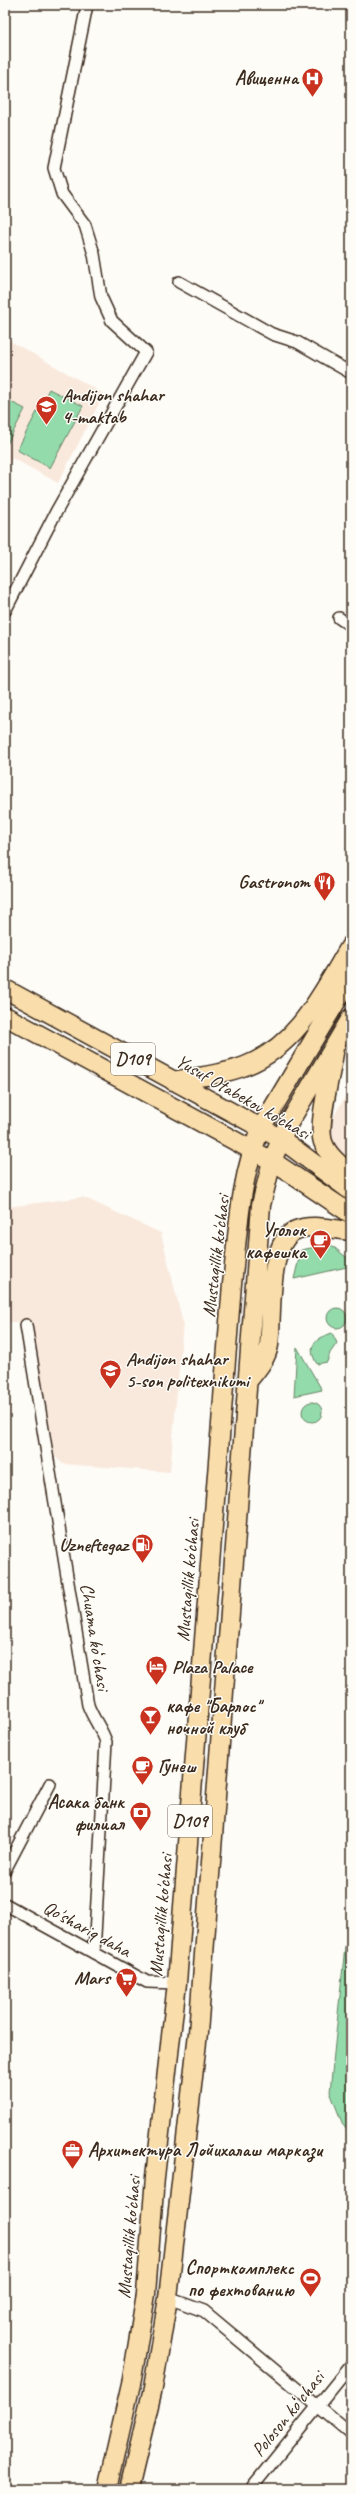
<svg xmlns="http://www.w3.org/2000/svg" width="356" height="2494" font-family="Caveat,sans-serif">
  <rect width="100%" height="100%" fill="#fdfcf7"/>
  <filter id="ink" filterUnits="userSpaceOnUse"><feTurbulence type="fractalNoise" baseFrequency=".025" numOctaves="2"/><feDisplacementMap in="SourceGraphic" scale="8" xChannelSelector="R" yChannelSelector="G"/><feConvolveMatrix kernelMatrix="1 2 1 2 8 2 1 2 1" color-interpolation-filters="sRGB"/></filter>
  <g filter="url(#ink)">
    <!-- built -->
    <path fill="#f9e9dd" d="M5,338L104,394L58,483L12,458L5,472Z
      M351,1087V1172L325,1131Z
      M83,1197L161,1233L183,1323L170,1472L63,1464L55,1457L31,1322H5L7,1207Z"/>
    <!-- green -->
    <path fill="#93dbab" stroke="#678264" d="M49,389L83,406L50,468L17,450Z
      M5,399L25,409L6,446L5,445Z
      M330,1244L351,1261V1266L294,1279L301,1250Z
      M327 1318a10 10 0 1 1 20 0a10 10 0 1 1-20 0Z
      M332,1333L337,1343L330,1353L327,1362L317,1364C306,1346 315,1339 332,1333Z
      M297,1347L322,1390L294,1396Z
      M302 1412a10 10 0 1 1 20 0a10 10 0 1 1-20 0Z
      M351,1888V2135L343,2125L330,2092Z"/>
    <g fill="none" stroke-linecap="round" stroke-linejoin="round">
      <defs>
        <path id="street" d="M179,282L272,334L297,342L351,373
          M5,611L56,512L146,352L112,321L101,297L94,254L85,225L62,194L54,168L87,5
          M339,618L351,626
          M26,1325L88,1705C93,1719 102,1729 106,1742L94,1953
          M5,1870L50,1784
          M5,1904L147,1982L177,1983
          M168,2298L204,2311L351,2434
          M253,2486L351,2365"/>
        <path id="primary" d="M5,989L281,1139L351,1191
          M5,1016L272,1161L351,1214
          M334,1053C331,1074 317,1124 323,1142C328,1156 340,1165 351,1174
          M173,1081C196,1077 222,1075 245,1066C299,1045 323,991 351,945
          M247,1382C255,1372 267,1359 269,1345C273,1317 266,1243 296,1230C312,1223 334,1230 351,1231
          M107,2489L132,2379L146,2294L155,2177L177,1983L232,1284C238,1233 240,1176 261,1128L351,977
          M129,2489L153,2388L168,2298L198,2033L261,1205L272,1161L286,1128L351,1018"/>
      </defs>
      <!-- street casing -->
      <use href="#street" stroke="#3b2a1e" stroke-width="14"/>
      <!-- primary casing -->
      <use href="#primary" stroke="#3b2a1e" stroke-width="21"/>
      <!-- street -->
      <use href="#street" stroke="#fdfcf7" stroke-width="11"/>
      <!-- primary -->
      <use href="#primary" stroke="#f9ddab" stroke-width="18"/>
    </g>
  </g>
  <!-- icons -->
  <defs>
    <symbol id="hospital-pin" viewBox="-11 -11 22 30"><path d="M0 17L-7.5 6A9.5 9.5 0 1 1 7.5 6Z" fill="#c8321e" stroke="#fdfcf7"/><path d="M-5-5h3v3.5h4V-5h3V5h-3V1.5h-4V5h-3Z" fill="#fff"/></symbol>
    <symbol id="school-pin" viewBox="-11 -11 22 30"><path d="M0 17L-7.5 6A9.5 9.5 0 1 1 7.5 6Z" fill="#c8321e" stroke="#fdfcf7"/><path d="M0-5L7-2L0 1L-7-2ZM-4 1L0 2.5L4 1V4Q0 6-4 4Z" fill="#fff"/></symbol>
    <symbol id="restaurant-pin" viewBox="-11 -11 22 30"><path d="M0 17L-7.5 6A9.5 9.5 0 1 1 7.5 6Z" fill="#c8321e" stroke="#fdfcf7"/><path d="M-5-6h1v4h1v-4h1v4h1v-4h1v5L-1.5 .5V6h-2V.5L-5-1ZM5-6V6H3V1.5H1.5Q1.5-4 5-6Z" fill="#fff"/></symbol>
    <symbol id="cafe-pin" viewBox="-11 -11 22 30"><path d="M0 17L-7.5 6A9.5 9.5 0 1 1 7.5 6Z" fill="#c8321e" stroke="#fdfcf7"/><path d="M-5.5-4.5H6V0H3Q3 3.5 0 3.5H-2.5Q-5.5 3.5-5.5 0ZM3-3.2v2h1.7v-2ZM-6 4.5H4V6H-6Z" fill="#fff"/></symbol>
    <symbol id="university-pin" viewBox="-11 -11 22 30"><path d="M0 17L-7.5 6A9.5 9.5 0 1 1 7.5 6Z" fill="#c8321e" stroke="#fdfcf7"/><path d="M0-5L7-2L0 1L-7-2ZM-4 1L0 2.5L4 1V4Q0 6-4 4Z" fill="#fff"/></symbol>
    <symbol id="fuel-pin" viewBox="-11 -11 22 30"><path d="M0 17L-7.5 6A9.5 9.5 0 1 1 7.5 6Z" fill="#c8321e" stroke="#fdfcf7"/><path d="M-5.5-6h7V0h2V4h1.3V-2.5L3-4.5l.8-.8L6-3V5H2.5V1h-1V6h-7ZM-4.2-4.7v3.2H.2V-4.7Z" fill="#fff"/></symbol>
    <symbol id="hotel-pin" viewBox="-11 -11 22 30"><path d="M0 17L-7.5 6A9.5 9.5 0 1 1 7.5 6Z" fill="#c8321e" stroke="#fdfcf7"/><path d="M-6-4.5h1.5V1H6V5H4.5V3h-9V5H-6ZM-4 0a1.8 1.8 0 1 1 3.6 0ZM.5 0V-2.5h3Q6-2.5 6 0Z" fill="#fff"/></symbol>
    <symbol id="bar-pin" viewBox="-11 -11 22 30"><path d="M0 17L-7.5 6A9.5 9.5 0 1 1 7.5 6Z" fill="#c8321e" stroke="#fdfcf7"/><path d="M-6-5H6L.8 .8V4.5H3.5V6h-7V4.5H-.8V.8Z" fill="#fff"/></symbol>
    <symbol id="bank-pin" viewBox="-11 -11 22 30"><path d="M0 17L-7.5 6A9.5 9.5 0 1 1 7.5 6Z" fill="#c8321e" stroke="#fdfcf7"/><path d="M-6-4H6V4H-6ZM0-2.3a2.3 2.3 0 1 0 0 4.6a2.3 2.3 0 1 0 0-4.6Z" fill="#fff"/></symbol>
    <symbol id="supermarket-pin" viewBox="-11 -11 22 30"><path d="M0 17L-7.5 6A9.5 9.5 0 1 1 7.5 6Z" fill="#c8321e" stroke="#fdfcf7"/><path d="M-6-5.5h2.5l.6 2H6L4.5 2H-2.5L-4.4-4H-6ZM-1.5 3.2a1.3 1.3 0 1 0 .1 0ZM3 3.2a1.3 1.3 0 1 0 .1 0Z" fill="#fff"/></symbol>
    <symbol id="office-pin" viewBox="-11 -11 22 30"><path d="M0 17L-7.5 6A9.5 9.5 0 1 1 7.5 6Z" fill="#c8321e" stroke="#fdfcf7"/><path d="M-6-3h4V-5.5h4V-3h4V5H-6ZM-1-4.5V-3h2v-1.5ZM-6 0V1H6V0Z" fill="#fff"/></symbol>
    <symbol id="stadium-pin" viewBox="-11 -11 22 30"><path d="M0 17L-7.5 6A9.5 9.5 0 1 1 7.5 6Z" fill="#c8321e" stroke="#fdfcf7"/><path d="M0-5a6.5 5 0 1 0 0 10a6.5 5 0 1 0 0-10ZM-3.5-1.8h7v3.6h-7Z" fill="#fff"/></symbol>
  </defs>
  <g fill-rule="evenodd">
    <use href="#hospital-pin" x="300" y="66" width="25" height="34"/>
    <use href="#school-pin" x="34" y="394" width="25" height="34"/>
    <use href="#restaurant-pin" x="312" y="870" width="25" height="34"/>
    <use href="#cafe-pin" x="308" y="1228" width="25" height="34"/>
    <use href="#university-pin" x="98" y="1358" width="25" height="34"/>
    <use href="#fuel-pin" x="130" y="1532" width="25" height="34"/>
    <use href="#hotel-pin" x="144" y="1654" width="25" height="34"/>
    <use href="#bar-pin" x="138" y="1704" width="25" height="34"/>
    <use href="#cafe-pin" x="130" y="1754" width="25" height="34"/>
    <use href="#bank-pin" x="128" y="1800" width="25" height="34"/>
    <use href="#supermarket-pin" x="114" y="1966" width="25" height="34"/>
    <use href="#office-pin" x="60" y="2138" width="25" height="34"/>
    <use href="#stadium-pin" x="298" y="2266" width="25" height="34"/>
  </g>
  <g text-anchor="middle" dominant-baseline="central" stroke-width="3" stroke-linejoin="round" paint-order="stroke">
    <!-- shield labels -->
    <g fill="#fdfcf7" stroke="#75695f" stroke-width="1">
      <rect x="111" y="1043" width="44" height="32" rx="3"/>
      <rect x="168" y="1805" width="44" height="32" rx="3"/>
    </g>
    <g font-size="18" font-weight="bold" fill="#3b2a1e">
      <text x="133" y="1059">D109</text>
      <text x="190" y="1821">D109</text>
    </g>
    <!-- poi labels -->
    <g font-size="19" font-weight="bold" fill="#3b2a1e" stroke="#fdfcf7" text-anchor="end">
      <text x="298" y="78">Авиценна</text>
      <text x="62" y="395" text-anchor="start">Andijon shahar<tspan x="62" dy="22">4-maktab</tspan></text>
      <text x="310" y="882">Gastronom</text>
      <text x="306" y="1230">Уголок<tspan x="306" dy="22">кафешка</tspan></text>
      <text x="126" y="1359" text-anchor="start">Andijon shahar<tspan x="126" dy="22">5-son politexnikumi</tspan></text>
      <text x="128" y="1545">Uzneftegaz</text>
      <text x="172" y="1667" text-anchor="start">Plaza Palace</text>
      <text x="166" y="1706" text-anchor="start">кафе "Барлос"<tspan x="166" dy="22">ночной клуб</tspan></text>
      <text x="158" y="1766" text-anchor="start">Гунеш</text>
      <text x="124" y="1802">Асака банк<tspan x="124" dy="22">филиал</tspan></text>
      <text x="110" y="1978">Mars</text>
      <text x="88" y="2150" text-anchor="start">Архитектура Лойихалаш маркази</text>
      <text x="294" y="2268">Спорткомплекс<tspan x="294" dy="22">по фехтованию</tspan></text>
    </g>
    <!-- street labels -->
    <g font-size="19" fill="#3b2a1e" stroke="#fdfcf7">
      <text transform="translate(243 1097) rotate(30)">Yusuf Otabekov ko'chasi</text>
      <text transform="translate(216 1256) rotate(-83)">Mustaqillik ko'chasi</text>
      <text transform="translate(188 1580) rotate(-85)">Mustaqillik ko'chasi</text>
      <text transform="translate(95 1637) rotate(81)">Chuama koʻchasi</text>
      <text transform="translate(161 1915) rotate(-85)">Mustaqillik ko'chasi</text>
      <text transform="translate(87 1929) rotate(29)">Qo'shariq daha</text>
      <text transform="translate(129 2237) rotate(-85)">Mustaqillik ko'chasi</text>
      <text transform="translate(288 2414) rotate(-51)">Poloson koʻchasi</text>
    </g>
  </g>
  <!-- margin -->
  <rect width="356" height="2494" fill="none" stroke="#fdfcf7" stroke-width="20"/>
  <rect x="10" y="10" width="336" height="2474" fill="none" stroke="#3b2a1e" stroke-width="1.5" filter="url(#ink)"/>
</svg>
